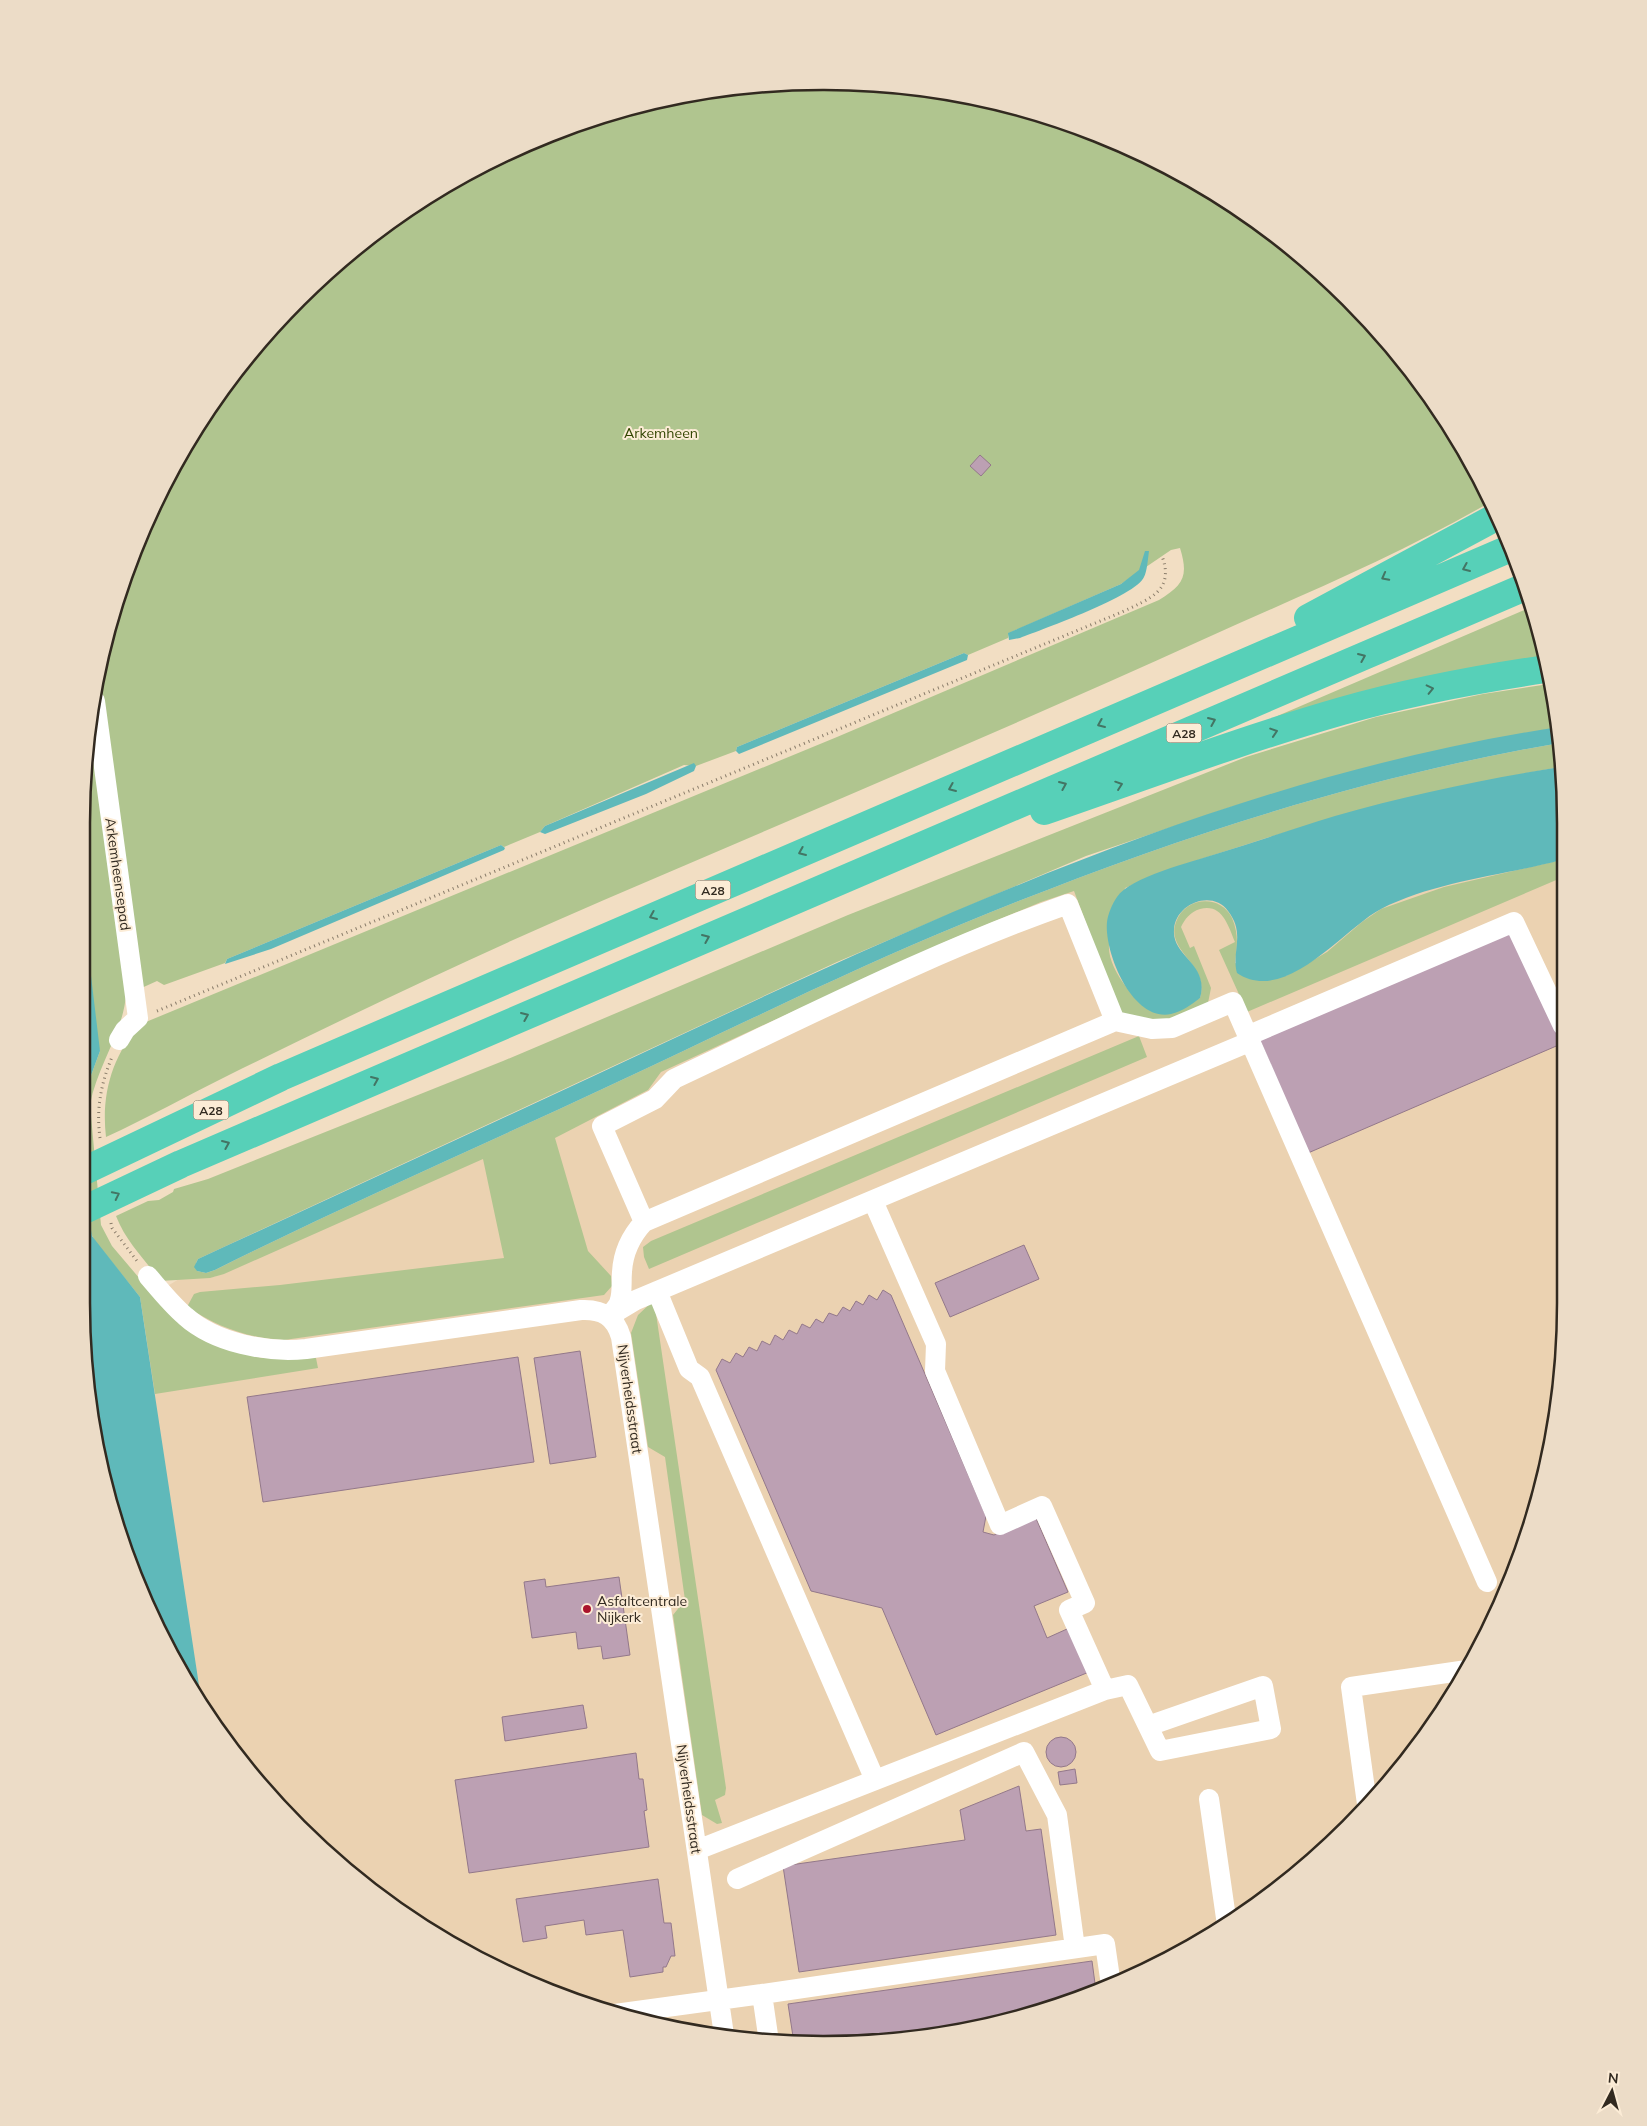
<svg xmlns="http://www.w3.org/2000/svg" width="1647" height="2126" font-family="Mulish,sans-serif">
  <rect width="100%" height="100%" fill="#f2dec3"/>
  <!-- built -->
  <path fill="#ebd2b1" d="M1560,753L1566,1303L1559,1400L1526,1541L1489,1631L1441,1715L1348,1828L1236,1920L1152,1968L1062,2005L968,2031L872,2043H775L632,2020L540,1988L453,1945L372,1892L299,1828L235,1755L196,1696L146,1387L148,1298L192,1271L214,1277L879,968L1065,889Z"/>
  <!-- green -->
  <path fill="#b0c58f" d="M824,81L969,96L1108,138L1236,207L1349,299L1441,411L1492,501C1400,555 1299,596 1202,640C1004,730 804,814 604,900C478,954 353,1014 229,1075C188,1095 148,1118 106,1137C101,1095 112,1055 141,1024L837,737L1159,600C1183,585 1189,577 1180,548L1171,550L1121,584L1009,633L1008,638L968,655L964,653L737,747L736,751L696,766L684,765L545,826L540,832L504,847L501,845L227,959L225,963L164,985L157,981L126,995C123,1033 97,1066 90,1105L101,1225L112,1246L140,1279L230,1349L262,1358H316L318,1368L155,1394L140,1297L95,1241L89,1230L86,1203L85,1092L100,1051L85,1019L83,775L107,631L158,495L234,372L334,266L411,206L540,138L679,95Z
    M1531,607L1544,662L1275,717Z
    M1549,684L1559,727L1437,751L1342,775L1231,807L1086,856L837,962L198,1259L196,1263L197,1271L206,1273L215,1270C345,1205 479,1147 611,1085C727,1031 843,973 962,924C1153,845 1354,778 1560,743V767C1456,785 1354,810 1254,842C1210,856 1167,869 1125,888C1120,906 1111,927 1109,945C1107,969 1137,1005 1157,1013L1200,998C1210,964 1165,952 1176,922C1185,896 1221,894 1232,918C1239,934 1237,947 1235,963L1286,976L1327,952L1362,922L1381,909L1444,887L1561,860V878L1247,1012L1219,950L1235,942C1228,925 1222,903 1200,909C1190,912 1185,919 1181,927L1190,948L1194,946L1211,988L1208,1003C1200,1007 1192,1014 1184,1016C1167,1023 1135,1021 1119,1011L1074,891L1041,902L945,942L661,1072L648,1090L555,1138L588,1251L611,1276L612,1286L604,1295L284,1340C247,1338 218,1327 187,1307L194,1294L200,1292L280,1285L504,1258L483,1159L224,1274L210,1278L160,1281C145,1259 126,1242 116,1216L148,1201L159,1200L173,1192L174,1189L208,1179L503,1061L848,915L1246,757L1376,717L1483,694Z
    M1139,1036L1147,1057L649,1269L644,1257L643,1247L651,1241Z
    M654,1300L726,1788L725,1795L715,1800L722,1823L717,1824L702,1815L673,1615L685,1600L665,1457L648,1447L631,1333L638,1315Z"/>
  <!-- water -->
  <path fill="#5fb9ba" d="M1145,551H1149C1148,558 1147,572 1144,577C1136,596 1043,629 1020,638L1009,640L1008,633L1121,584L1139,570Z
    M964,653L968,655L967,660L739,754L736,751L737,747Z
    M1559,727L1560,743C1354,778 1153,845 962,924C843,973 727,1031 611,1085C479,1147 345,1205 215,1270L206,1273L197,1271L194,1267L198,1259C359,1185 519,1111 679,1036C961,904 1249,774 1559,727Z
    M694,763L696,766L694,771L646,794L545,834L540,832L545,826Z
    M1560,767L1561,860C1502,876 1436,881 1381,909C1344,928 1286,1006 1237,973C1231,952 1246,934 1228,911C1212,889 1175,904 1174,930C1172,957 1210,964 1200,998C1191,1005 1183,1011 1171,1014C1132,1022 1104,952 1107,922C1108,914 1112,904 1117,897C1130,877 1192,862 1216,854C1256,842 1295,828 1335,816C1408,795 1485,779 1560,767Z
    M501,845L505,848L504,850L271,949L225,964L227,959Z
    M84,917L100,1051L85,1092Z
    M86,1203L92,1236L140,1297L202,1705L181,1674L138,1587L107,1495L88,1400Z"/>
  <!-- building -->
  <path fill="#bca0b3" stroke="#93788a" d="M980,455L991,465L981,476L970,466Z
    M1512,931L1561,1044L1308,1153L1260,1040Z
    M1024,1245L1039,1279L950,1317L935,1283Z
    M883,1290L891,1295L986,1516L983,1532L994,1535L1035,1516L1068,1592L1034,1606L1047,1638L1067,1629L1089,1672L936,1735L882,1608L811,1591L716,1370L722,1359L730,1363L736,1353L743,1357L749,1347L757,1351L762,1341L770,1345L775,1335L783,1340L789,1330L797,1334L802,1324L810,1328L816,1319L823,1323L829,1313L837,1316L843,1307L850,1311L856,1301L863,1305L869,1295L877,1300Z
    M580,1351L596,1457L550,1464L534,1358Z
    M518,1357L534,1462L263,1502L247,1397Z
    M619,1577L630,1655L603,1659L601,1646L578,1649L576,1632L532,1638L524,1582L545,1579L546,1587Z
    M583,1705L587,1728L505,1741L502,1717Z
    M1046 1752a15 15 0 1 1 30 0a15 15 0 1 1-30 0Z
    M636,1753L639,1779H643L647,1810L644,1811L649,1847L469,1873L455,1780Z
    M1075,1769L1077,1783L1060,1785L1058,1772Z
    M1019,1786L1026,1831L1041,1829L1056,1935L799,1972L783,1866L965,1840L960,1810Z
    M658,1879L664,1923H671L675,1956H671L666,1967H663V1972L630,1977L623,1930L586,1935L584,1920L545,1926L547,1938L523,1942L516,1899Z
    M1092,1961L1096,1991L1062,2005L968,2031L872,2043H794L788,2004Z"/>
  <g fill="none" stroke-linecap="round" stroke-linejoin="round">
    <!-- path -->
    <path stroke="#897c6a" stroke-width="3" stroke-dasharray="1 4" stroke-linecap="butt" d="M157,1011L1122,612C1149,599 1175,591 1162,556
      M100,1138C96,1108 101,1084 112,1057
      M111,1223L112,1228L137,1261"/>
    <!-- minor -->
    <path stroke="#fff" stroke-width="20" d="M95,701L138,1018L125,1030L119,1040
      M1115,1021L1152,1029L1172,1028L1233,1002L1487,1582
      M873,1201L936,1344L935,1371L1000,1525L1042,1506L1085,1603L1069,1610L1105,1690
      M148,1276C160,1290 171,1304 185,1316C215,1343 267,1353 306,1349L581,1310C602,1309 615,1316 621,1337L724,2035
      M657,1291L689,1369L700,1377L875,1780
      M611,1315L636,1300L1249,1042L1254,1033L1514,922L1563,1026
      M609,1316C612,1312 617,1308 619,1303C623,1293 621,1282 622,1272C623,1253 631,1236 644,1222L602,1126L655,1099L674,1079C804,1018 932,952 1068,904L1115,1021L644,1222
      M1209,1799L1227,1925
      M1367,1804L1351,1687L1467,1670
      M697,1850L1105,1690L1128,1685L1160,1751L1271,1729L1263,1686L1148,1726
      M737,1879L1024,1752L1057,1815L1075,1948
      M762,1994L1105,1944L1111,1985
      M615,2014L762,1994L769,2042"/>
    <!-- highway -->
    <path stroke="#57d0b8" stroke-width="28" d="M1308,618L1498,516
      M1044,811C1143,777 1241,740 1342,711C1409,692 1477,679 1546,669
      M86,1170L281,1077L1511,548
      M86,1209L181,1164L1527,586"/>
  </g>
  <!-- one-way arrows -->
  <defs><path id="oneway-chevron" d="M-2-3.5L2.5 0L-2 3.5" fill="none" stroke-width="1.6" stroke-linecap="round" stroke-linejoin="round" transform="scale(1.25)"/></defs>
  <g stroke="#437564">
    <use href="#oneway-chevron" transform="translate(1466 568) rotate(157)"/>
    <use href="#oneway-chevron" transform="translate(1385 577) rotate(152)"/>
    <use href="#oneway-chevron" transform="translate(1362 657) rotate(-23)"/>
    <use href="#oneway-chevron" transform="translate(1430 689) rotate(-13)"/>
    <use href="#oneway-chevron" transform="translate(1212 721) rotate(-23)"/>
    <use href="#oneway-chevron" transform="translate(1101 724) rotate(157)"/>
    <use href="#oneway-chevron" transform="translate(1274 732) rotate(-18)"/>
    <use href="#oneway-chevron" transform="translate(1063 785) rotate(-23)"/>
    <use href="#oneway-chevron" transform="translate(1119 785) rotate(-19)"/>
    <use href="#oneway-chevron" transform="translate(952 788) rotate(157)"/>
    <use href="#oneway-chevron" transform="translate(802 852) rotate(157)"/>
    <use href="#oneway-chevron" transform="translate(653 916) rotate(157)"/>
    <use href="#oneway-chevron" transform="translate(706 938) rotate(-23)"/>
    <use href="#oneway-chevron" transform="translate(525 1016) rotate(-23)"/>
    <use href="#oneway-chevron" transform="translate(375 1080) rotate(-23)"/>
    <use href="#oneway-chevron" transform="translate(226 1144) rotate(-23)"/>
    <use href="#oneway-chevron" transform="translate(116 1195) rotate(-26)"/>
  </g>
  <!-- markers -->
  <circle fill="#aa142c" stroke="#fcecd6" stroke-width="2" cx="587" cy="1609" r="5"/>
  <g text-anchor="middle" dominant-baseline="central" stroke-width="4" stroke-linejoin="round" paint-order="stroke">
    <!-- shield labels -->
    <g fill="#fcecd6" stroke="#6f6457" stroke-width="1">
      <rect x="1166.5" y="723.5" width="35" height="19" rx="4"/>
      <rect x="695.5" y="880.5" width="35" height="19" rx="4"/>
      <rect x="193.5" y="1100.5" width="35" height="19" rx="4"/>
    </g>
    <g font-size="12" font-weight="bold" fill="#322a20">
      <text x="1184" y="733">A28</text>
      <text x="713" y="890">A28</text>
      <text x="211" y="1110">A28</text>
    </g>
    <!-- park labels -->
    <g font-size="14" fill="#324500" stroke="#fcecd6">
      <text x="661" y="433">Arkemheen</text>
    </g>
    <!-- street labels -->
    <g font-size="14" fill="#322a20" stroke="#fcecd6">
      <text transform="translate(118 874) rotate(82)">Arkemheensepad</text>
      <text transform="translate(630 1399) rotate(82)">Nijverheidsstraat</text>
      <text transform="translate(689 1799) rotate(82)">Nijverheidsstraat</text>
    </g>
    <!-- poi labels -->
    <g font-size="14" fill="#322a20" stroke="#fcecd6" text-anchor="start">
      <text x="597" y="1601">Asfaltcentrale<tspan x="597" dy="16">Nijkerk</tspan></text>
    </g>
  </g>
  <!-- crop -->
  <path d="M0 0H1647V2126H0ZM823 90H824A733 733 0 0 1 1557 823V1303A733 733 0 0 1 824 2036H823A733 733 0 0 1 90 1303V823A733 733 0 0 1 823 90Z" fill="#ecdcc7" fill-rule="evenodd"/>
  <path fill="none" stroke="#322a20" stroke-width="2.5" d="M823 90H824A733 733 0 0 1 1557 823V1303A733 733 0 0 1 824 2036H823A733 733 0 0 1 90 1303V823A733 733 0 0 1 823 90Z"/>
  <!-- north arrow -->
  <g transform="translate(1612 2091) rotate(6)" stroke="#fcecd6" stroke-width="4" paint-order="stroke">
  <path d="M0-4L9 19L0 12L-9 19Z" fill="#322a20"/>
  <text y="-8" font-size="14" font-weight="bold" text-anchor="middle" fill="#322a20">N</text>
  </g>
</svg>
